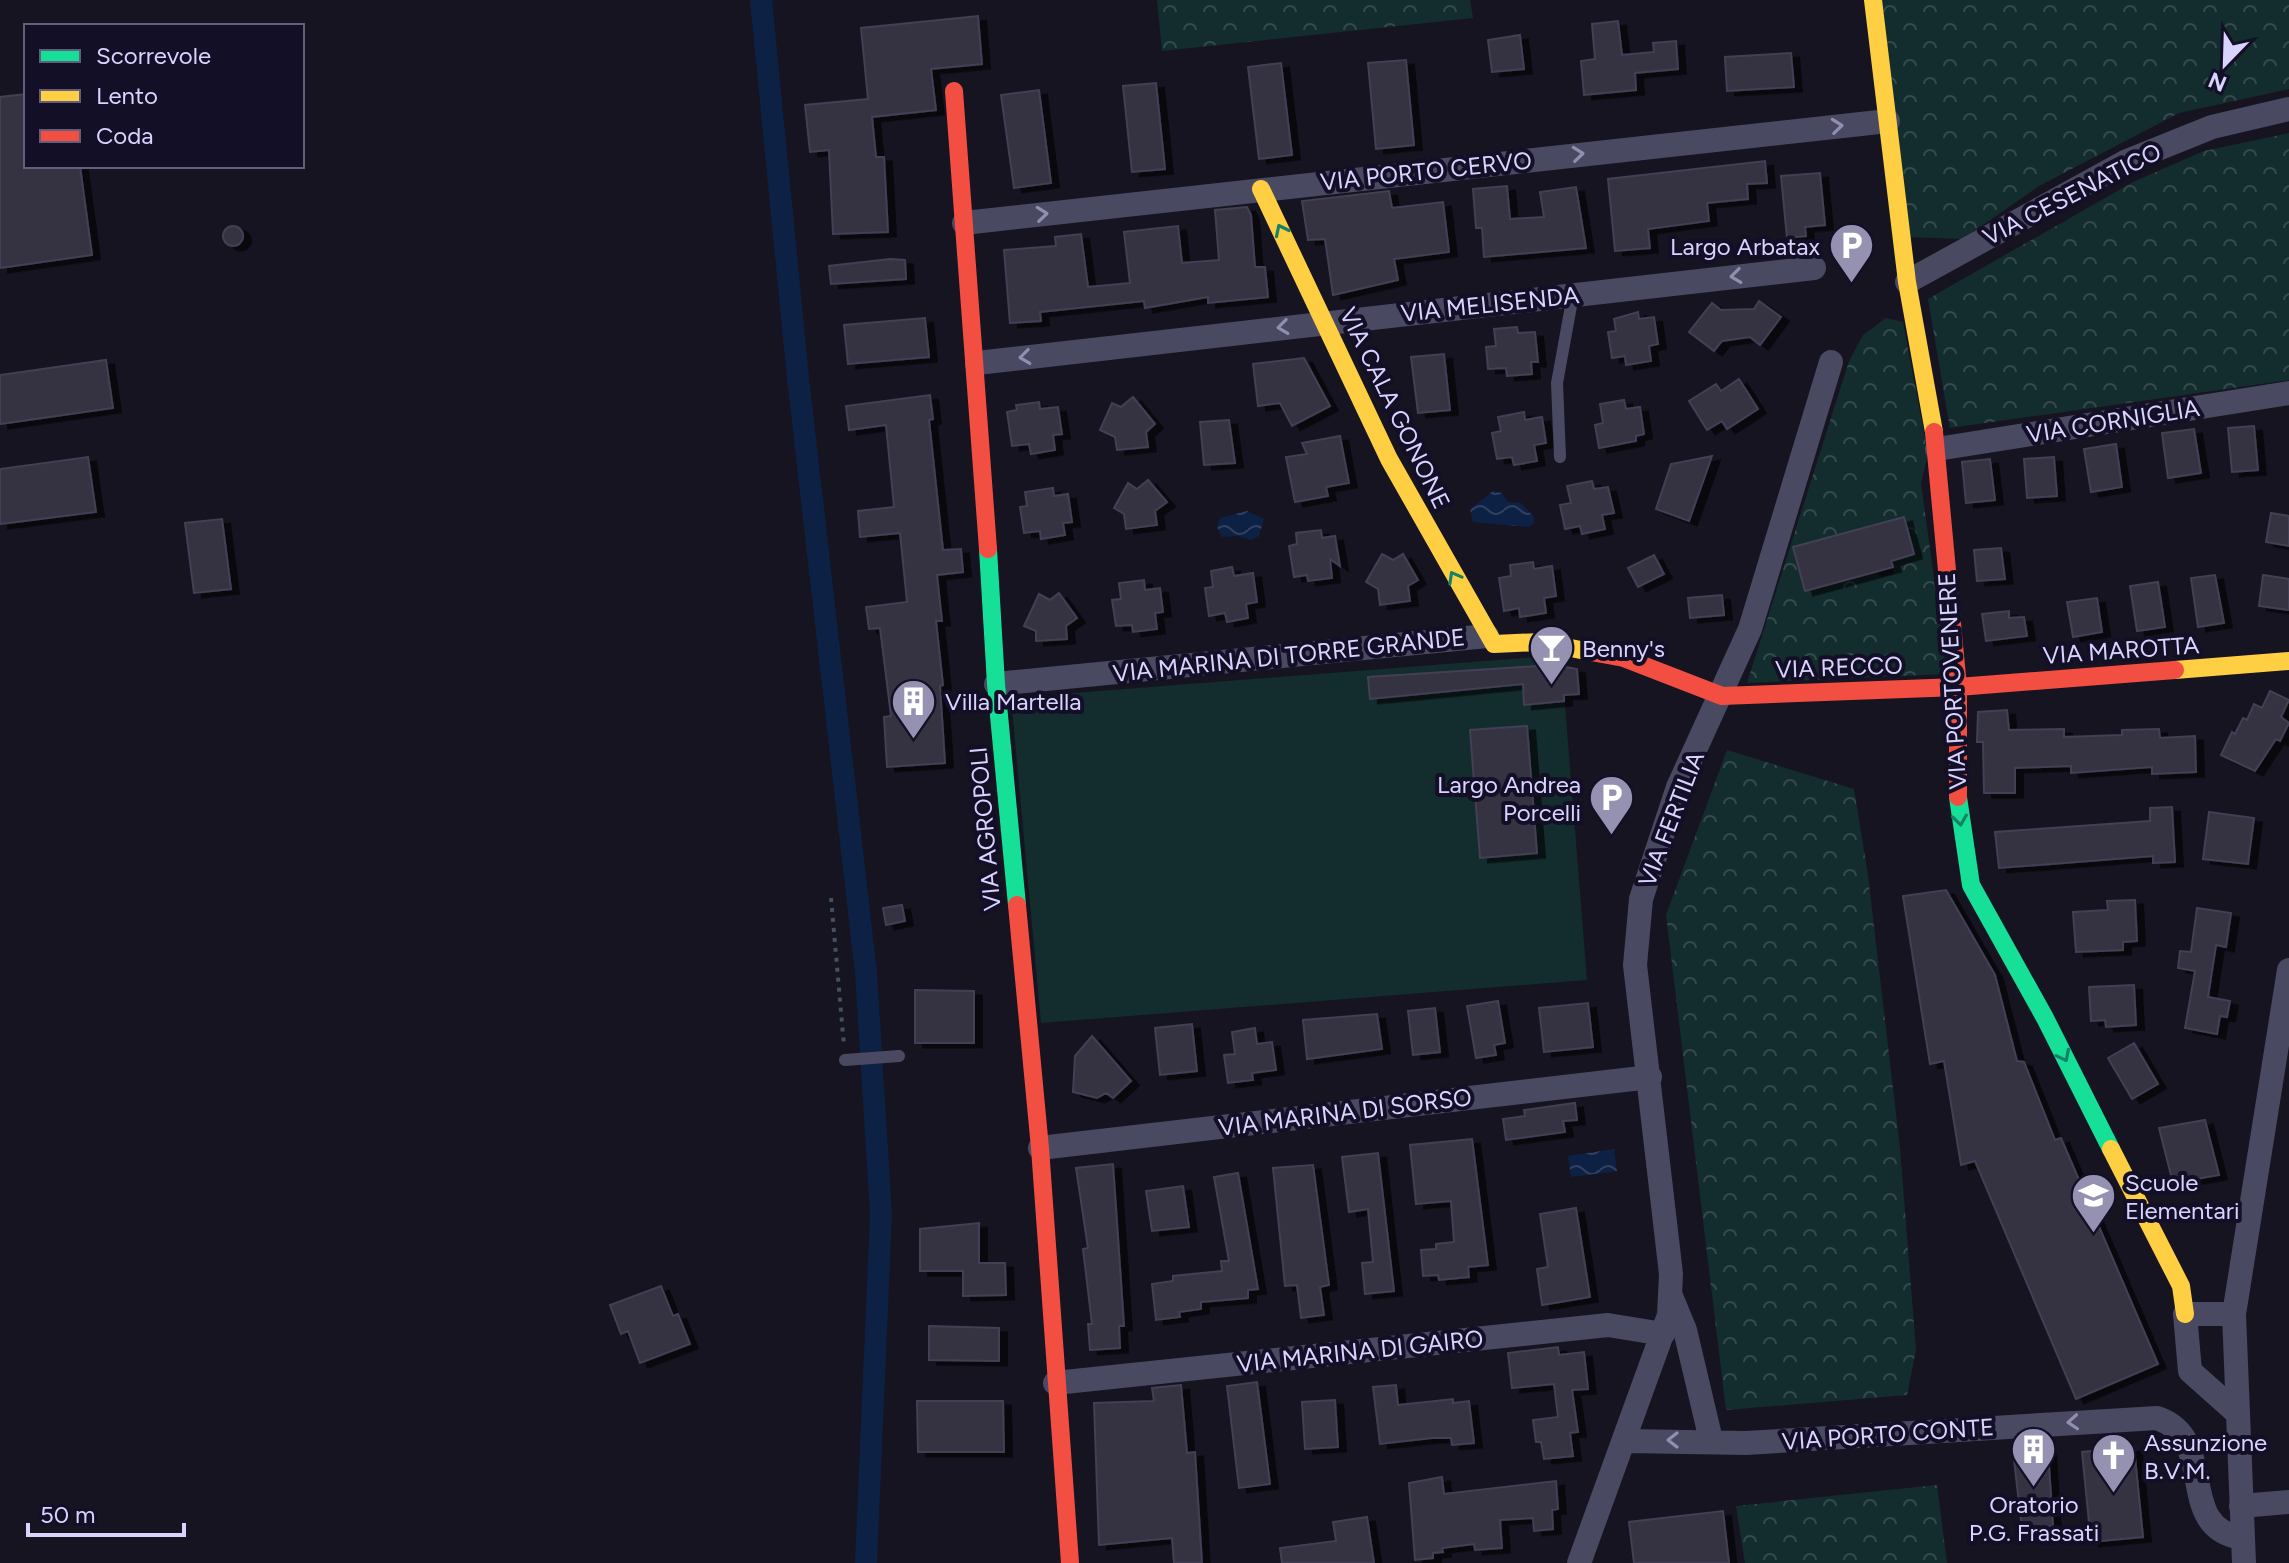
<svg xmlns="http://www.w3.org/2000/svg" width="2289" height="1563" font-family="Figtree,sans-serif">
  <defs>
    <pattern id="forest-crowns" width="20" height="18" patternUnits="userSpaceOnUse" patternTransform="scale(2)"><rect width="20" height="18" fill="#132c2d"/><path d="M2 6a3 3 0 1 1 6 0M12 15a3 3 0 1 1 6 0" fill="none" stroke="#354a4c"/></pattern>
    <pattern id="water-waves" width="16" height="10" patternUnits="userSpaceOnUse" patternTransform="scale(2)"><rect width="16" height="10" fill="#0d2144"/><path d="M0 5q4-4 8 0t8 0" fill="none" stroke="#304060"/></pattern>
    <filter id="shadow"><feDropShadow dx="8" dy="4.5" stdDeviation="0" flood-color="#0009"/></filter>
  </defs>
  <rect width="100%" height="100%" fill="#161421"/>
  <!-- green -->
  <path fill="#132c2d" d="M1561,655L1587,980L1041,1023L1011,698Z"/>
  <!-- forest -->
  <path fill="url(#forest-crowns)" fill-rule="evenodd" d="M1157,0H1470L1473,18L1162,51Z
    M1881,0H2289V89L2179,113L2039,186L1963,239L1908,237Z
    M2289,133V380L1950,428L1928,299L2133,182L2204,151Z
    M1886,318L1903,322L1928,454L1921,483L1947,674L1747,683L1849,361L1863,335ZM1903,517L1914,554L1891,561L1894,574L1880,577L1878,571L1805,591L1793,548Z
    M1727,750L1854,789L1868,875L1900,1148L1916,1350L1907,1395L1726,1410L1666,915Z
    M1937,1485L1947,1563H1745L1736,1506Z"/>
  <!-- water -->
  <path fill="url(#water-waves)" d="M1493,491L1502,493L1508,502L1521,503L1534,517V523L1529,527L1473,522L1470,509Z
    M1247,511L1264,519L1259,536L1251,540L1239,536L1222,537L1217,527L1220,518Z
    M1614,1149L1617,1171L1571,1177L1568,1156Z"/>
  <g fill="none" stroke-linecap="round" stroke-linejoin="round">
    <!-- canal -->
    <path stroke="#0d2144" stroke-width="22" d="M761,0L798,378L866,973L881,1214L866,1563"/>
  </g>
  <!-- building -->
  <path fill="#343243" stroke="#433f54" stroke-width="2" filter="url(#shadow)" d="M978,16L982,64L931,69L936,110L872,117L876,157H884L888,232L833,234L829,150L810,152L805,105L868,99L861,28Z
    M1618,21L1622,55L1654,52L1653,43L1676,41L1678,69L1635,73L1636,90L1584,95L1581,61L1595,59L1592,24Z
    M1520,35L1524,69L1492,72L1488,40Z
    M1791,53L1794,87L1727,91L1725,57Z
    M1406,60L1414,145L1376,149L1368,63Z
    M1281,63L1292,155L1259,159L1248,67Z
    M1156,83L1165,169L1132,172L1123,86Z
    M1039,90L1051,183L1014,188L1001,95Z
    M26,94V166H80L92,255L0,268V97Z
    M1765,161L1767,183L1747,184L1748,199L1707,203L1709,221L1648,229L1650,248L1615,251L1608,179Z
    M1820,173L1825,225L1805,227L1806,236L1787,238L1781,176Z
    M1507,186L1510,219L1544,217L1540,192L1576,187L1586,248L1484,257L1482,228H1476L1473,189Z
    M1389,191L1392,208L1443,202L1449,252L1394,259L1398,280L1333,295L1325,239L1308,240L1302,201Z
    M1247,207L1251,215L1255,267H1265L1268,297L1208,303V297L1145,308L1144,301L1040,312L1041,321L1010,323L1004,250L1056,246L1055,237L1081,234L1088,287L1130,283L1124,232L1178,226L1182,263L1219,260L1215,210Z
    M223 236a10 10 0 1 1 20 0a10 10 0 1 1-20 0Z
    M890,259L905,260L906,279L831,284L829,266Z
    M1759,301L1781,317L1760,345L1750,337L1722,341L1714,351L1689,332L1712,303L1721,310L1754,309Z
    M1638,312L1639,319L1654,317L1658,344L1649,346L1651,361L1626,365L1625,356L1612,358L1608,332L1616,331L1614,319Z
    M925,318L929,357L848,364L844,325Z
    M1517,327L1518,333L1535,332L1538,362H1531L1532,374L1507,376L1506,368L1488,369L1486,347L1496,346L1494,329Z
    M1444,354L1450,410L1418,413L1411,357Z
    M1304,358L1330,406L1292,426L1280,403L1258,406L1253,364Z
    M106,360L113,408L0,424V375Z
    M1739,379L1758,409L1727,429L1722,421L1707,430L1689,401L1716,384L1721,391Z
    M930,395L933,419L929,420L943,550L961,549L963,572L937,575L942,621H936L943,685L940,686L945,763L887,767L884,717L891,716L880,628L869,629L866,607L907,602L900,533L860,537L858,511L894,507L886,425L849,430L846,406Z
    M1133,397L1155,424L1146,432L1148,447L1117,450L1115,437L1100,430L1112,403L1121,407Z
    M1624,400L1626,409L1640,407L1644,434L1636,436V441L1599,448L1595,425L1603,423L1600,404Z
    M1039,402L1040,409L1058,407L1062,434L1053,435L1055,450L1031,454L1029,444L1012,446L1007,412L1017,410L1016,405Z
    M1524,412L1525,420L1542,417L1546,443L1534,445L1537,461L1514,465L1512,457L1497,459L1492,433L1501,431L1498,417Z
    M1229,420L1235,463L1204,465L1200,422Z
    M2254,426L2258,470L2232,472L2228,428Z
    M2194,429L2201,473L2168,478L2162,433Z
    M1340,436L1349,483L1326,487L1328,496L1295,502L1286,457L1307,454L1302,443Z
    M2116,444L2122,487L2091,492L2084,449Z
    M1712,456L1689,521L1656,509L1671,464Z
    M88,457L96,512L0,524V469Z
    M2054,457L2057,496L2027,498L2024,459Z
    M1990,459L1995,500L1966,503L1962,462Z
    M1148,480L1167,502L1155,511L1157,525L1126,529L1124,514L1114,508L1128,483L1137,489Z
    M1592,481L1594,489L1608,487L1614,513L1602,515L1605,529L1582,534L1580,526L1565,529L1560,505L1571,503L1567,486Z
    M1053,488L1054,496L1068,494L1072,522L1063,523L1065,535L1041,539L1040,531L1024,533L1020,507L1027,506L1025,492Z
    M2271,513L2289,516V546L2266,542Z
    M1904,517L1914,554L1891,561L1893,567L1805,591L1793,547Z
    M222,519L231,589L194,593L185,523Z
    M1321,530L1322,538L1335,536L1340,566L1330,559L1332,578L1308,581L1307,575L1294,577L1289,546L1297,544L1296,533Z
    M2001,548L2005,579L1977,581L1974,550Z
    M1382,554L1393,560L1403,554L1418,580L1408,586L1410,601L1380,605L1378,589L1366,582Z
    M1654,555L1664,574L1638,587L1628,568Z
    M1533,562L1534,569L1552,566L1556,596L1544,598L1546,613L1520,617L1519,608L1504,611L1499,578L1511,576L1510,565Z
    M1232,567L1234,576L1253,573L1257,602L1246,604L1248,618L1227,622L1225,613L1209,616L1205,588L1213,587L1211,571Z
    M2215,575L2224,623L2198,627L2191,578Z
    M2263,575L2289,579V610L2259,606Z
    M1144,580L1145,590L1160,588L1163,612L1155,613L1157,629L1133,632L1132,625L1116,626L1112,600L1121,599L1119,583Z
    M2158,582L2165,627L2137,631L2130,586Z
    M1059,593L1077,618L1066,626L1067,639L1036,641V631L1024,626L1039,594L1050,600Z
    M1722,595L1724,615L1690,618L1688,598Z
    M2097,598L2102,632L2073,637L2067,602Z
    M2009,611V618L2024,617L2027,636L1986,641L1982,614Z
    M1555,665L1577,669L1579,694L1564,695V701L1524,705L1523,684L1370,699L1368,677Z
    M2270,691L2289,700L2281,717L2289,723L2280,741L2276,739L2255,771L2221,755L2232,732L2235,734L2243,718L2247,720L2254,704L2262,708Z
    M2007,710L2009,730L2064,729V737L2122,735V730L2159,729L2160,738L2195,736L2196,772L2152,774V767L2071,773V766L2015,768V793H1984L1983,742H1977L1978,712Z
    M1527,726L1537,853L1480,858L1470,730Z
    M2172,807L2175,862L2153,863V856L1999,868L1995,832L2150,821V808Z
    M2209,812L2254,818L2248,864L2203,859Z
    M1946,890L1995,975L2017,1061L2024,1062L2055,1140L2061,1138L2158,1364L2076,1399L1975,1161L1961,1165L1944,1061L1930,1064L1903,896Z
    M2135,900L2137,941L2123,942V950L2076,952L2073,912L2108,910L2107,901Z
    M902,905L905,921L886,925L883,908Z
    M2197,908L2231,913L2226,947L2216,945L2208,997L2230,1001L2227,1017L2220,1016L2217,1034L2185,1028L2195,971L2178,968L2180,951L2191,952Z
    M2134,985L2136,1025L2106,1027L2105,1020L2091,1021L2089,987Z
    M915,990L974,991V1043H915Z
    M1498,1001L1505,1043L1494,1045L1496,1055L1476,1058L1467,1006Z
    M1588,1003L1593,1047L1544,1052L1539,1008Z
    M1435,1008L1440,1052L1413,1055L1408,1011Z
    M1377,1014L1382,1049L1307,1059L1303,1020Z
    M1192,1024L1197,1071L1160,1075L1155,1028Z
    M1255,1028L1257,1044L1272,1042L1276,1070L1252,1073L1253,1080L1228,1083L1224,1055L1235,1054L1232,1032Z
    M1092,1036L1131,1081L1113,1098L1106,1093L1097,1098L1073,1092L1075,1056Z
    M2134,1043L2158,1084L2132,1099L2108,1058Z
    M1575,1103L1577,1120L1563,1121L1565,1132L1506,1140L1503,1119L1525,1116L1524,1110Z
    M2205,1120L2219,1175L2173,1183L2159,1128Z
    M1472,1139L1488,1265L1468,1267L1469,1277L1439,1280L1438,1275L1423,1276L1421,1250L1436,1249V1244L1454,1242L1451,1201L1416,1204L1410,1145Z
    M1378,1153L1394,1291L1365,1294L1362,1263L1373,1262L1368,1209L1349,1212L1342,1157Z
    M1113,1164L1124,1326H1119L1120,1348L1090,1350L1088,1324H1092L1083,1249L1088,1248L1076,1168Z
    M1313,1165L1329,1285L1320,1287L1324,1315L1301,1318L1297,1285L1285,1286L1273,1168Z
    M1238,1173L1258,1289L1248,1290V1298L1201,1302V1309L1179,1312L1180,1317L1156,1320L1152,1284L1173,1281V1276L1222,1271L1221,1261H1229L1214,1177Z
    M1183,1186L1189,1227L1152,1231L1146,1191Z
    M1576,1208L1590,1297L1542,1305L1537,1269L1548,1267L1540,1214Z
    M979,1223V1263H1005L1006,1295L963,1296V1271H920V1229Z
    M661,1286L673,1316L678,1314L690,1344L640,1363L628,1331L621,1334L610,1305Z
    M929,1326L999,1328V1361L929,1360Z
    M1558,1347L1559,1355L1584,1352L1588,1389L1572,1390L1578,1432L1570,1433L1573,1456L1544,1459L1541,1442H1536L1533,1420L1558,1417L1554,1384L1512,1388L1508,1353Z
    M1257,1382L1270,1484L1239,1488L1227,1386Z
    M1181,1385L1187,1453L1195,1452L1202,1563H1174L1172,1538L1099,1545L1094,1403L1154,1401L1152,1388Z
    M1396,1385L1398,1405L1453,1399V1403L1469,1401L1474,1443L1452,1445L1451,1438H1432L1380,1444L1373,1387Z
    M1335,1400L1338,1447L1305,1449L1302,1402Z
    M917,1401H1003L1004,1452H918Z
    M2134,1447L2143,1537L2091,1542L2082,1452Z
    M2013,1451H2048L2053,1526L2022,1529Z
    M1442,1477L1444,1494L1556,1481L1558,1509L1552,1510L1553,1529L1534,1531L1533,1518L1500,1520L1502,1548L1475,1550L1474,1544L1442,1548L1443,1552L1433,1553V1558L1415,1560L1409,1483Z
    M1723,1511L1729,1563H1634L1629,1522Z
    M1367,1517L1374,1563H1282L1280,1548L1336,1541L1333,1522Z"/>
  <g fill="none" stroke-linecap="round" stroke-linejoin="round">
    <!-- path -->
    <path stroke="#44505f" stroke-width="4" stroke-dasharray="4 6" stroke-linecap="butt" d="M831,898L844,1046"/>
    <!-- lane -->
    <path stroke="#4a4962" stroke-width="12" d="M1560,457L1557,383L1573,295
      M845,1060L899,1056"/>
    <!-- street -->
    <path stroke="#4a4962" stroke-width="24" d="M964,223L1888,121
      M1907,282L2125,162L2212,127L2289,109
      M977,363L1814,268
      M1937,449L2289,393
      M996,684L1487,636
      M1040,1148L1650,1077
      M1671,1296L1685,1330L1711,1440
      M2234,1314H2185L2190,1371L2236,1412
      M1055,1383L1608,1325L1663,1334
      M1626,1441L1746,1443L2157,1418C2220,1439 2173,1529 2243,1538
      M2241,1506L2289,1502
      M1579,1563L1669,1315L1671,1274L1635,965L1641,899L1678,787L1750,629L1831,362
      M2244,1563L2234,1314L2289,970"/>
    <!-- fast -->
    <path stroke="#16e098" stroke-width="18" d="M988,549L996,684L1017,905
      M1958,797L1971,885L2045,1018L2111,1149"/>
    <!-- slow -->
    <path stroke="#ffcf43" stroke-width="18" d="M1873,0L1907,282L1934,432
      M1261,189L1389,459L1494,644L1540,642L1591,652
      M2175,670L2289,661
      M2111,1149L2181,1286L2185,1314"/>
    <!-- jam -->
    <path stroke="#f24e42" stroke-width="18" d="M954,91L988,549
      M1934,432L1958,687V797
      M1591,652L1624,658L1722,696L1958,687L2175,670
      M1017,905L1040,1148L1070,1563"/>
  </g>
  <!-- one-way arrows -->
  <defs><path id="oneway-chevron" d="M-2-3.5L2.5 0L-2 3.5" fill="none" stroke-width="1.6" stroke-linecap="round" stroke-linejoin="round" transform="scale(2)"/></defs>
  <g stroke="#928eb0">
    <use href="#oneway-chevron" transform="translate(1837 126) rotate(-6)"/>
    <use href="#oneway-chevron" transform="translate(1578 154) rotate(-6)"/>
    <use href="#oneway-chevron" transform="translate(1042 214) rotate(-6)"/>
    <use href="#oneway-chevron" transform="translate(1736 276) rotate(173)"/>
    <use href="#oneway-chevron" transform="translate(1283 327) rotate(173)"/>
    <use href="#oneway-chevron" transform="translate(1025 357) rotate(173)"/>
    <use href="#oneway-chevron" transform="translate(2073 1422) rotate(176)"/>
    <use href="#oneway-chevron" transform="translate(1673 1440) rotate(180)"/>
  </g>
  <g stroke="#158265">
    <use href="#oneway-chevron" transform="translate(1281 230) rotate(-116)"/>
    <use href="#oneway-chevron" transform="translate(1454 577) rotate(-119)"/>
    <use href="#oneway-chevron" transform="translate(1960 820) rotate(82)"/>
    <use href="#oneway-chevron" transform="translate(2064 1056) rotate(63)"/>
  </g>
  <!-- icons -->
  <defs>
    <symbol id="parking-pin" viewBox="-11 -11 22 30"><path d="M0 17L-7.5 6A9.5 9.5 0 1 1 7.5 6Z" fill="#9591b1" stroke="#130f26"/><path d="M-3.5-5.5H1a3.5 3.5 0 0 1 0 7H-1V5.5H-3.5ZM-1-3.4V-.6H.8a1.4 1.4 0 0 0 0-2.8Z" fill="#fff"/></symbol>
    <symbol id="bar-pin" viewBox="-11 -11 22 30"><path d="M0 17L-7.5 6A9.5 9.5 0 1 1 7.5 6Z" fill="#9591b1" stroke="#130f26"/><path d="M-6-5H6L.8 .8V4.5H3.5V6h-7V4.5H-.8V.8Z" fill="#fff"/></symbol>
    <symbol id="building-pin" viewBox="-11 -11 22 30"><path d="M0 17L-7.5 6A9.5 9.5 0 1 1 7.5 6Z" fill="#9591b1" stroke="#130f26"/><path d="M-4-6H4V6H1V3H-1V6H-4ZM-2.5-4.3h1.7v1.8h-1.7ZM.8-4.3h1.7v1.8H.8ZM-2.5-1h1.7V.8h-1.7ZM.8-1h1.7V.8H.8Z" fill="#fff"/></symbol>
    <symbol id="school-pin" viewBox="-11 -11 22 30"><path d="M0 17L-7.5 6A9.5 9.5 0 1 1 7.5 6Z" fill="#9591b1" stroke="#130f26"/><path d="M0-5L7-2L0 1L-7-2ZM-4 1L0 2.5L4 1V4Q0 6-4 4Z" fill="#fff"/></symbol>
    <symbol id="church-pin" viewBox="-11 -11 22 30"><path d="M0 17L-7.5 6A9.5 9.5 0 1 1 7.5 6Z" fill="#9591b1" stroke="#130f26"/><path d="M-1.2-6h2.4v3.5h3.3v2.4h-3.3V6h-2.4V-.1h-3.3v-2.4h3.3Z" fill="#fff"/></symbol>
  </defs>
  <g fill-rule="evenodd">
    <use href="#parking-pin" x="1826" y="220" width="51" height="69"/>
    <use href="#bar-pin" x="1526" y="622" width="51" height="69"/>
    <use href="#building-pin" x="888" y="676" width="51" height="69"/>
    <use href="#parking-pin" x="1586" y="772" width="51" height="69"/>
    <use href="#school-pin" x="2068" y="1170" width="51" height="69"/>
    <use href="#building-pin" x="2008" y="1424" width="51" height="69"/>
    <use href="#church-pin" x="2088" y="1430" width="51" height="69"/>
  </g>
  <g text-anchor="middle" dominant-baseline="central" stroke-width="8" stroke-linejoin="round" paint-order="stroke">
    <!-- street labels -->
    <g font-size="24" fill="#d9d4ff" stroke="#130f26">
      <text transform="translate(1426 171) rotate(-6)">VIA PORTO CERVO</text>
      <text transform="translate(2072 194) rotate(-27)">VIA CESENATICO</text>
      <text transform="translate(1490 304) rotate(-6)">VIA MELISENDA</text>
      <text transform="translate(1395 408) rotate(64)">VIA CALA GONONE</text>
      <text transform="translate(2113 421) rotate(-9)">VIA CORNIGLIA</text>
      <text transform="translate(2121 650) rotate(-4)">VIA MAROTTA</text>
      <text transform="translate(1289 655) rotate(-6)">VIA MARINA DI TORRE GRANDE</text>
      <text transform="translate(1839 667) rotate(-2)">VIA RECCO</text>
      <text transform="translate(1952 681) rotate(-93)">VIA PORTOVENERE</text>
      <text transform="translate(1671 819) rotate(-69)">VIA FERTILIA</text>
      <text transform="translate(985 829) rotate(-95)">VIA AGROPOLI</text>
      <text transform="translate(1345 1112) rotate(-7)">VIA MARINA DI SORSO</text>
      <text transform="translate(1360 1351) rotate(-6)">VIA MARINA DI GAIRO</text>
      <text transform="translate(1888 1434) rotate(-4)">VIA PORTO CONTE</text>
    </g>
    <!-- poi labels -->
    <g font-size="24" fill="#d9d4ff" stroke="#130f26" text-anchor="start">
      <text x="1820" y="246" text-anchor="end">Largo Arbatax</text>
      <text x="1582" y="648">Benny's</text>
      <text x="945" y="701">Villa Martella</text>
      <text x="1581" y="784" text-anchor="end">Largo Andrea<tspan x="1581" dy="28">Porcelli</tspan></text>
      <text x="2125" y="1182">Scuole<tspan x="2125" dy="28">Elementari</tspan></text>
      <text x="2144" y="1442">Assunzione<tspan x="2144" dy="28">B.V.M.</tspan></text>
      <text x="2034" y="1504" text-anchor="middle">Oratorio<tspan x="2034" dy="28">P.G. Frassati</tspan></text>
    </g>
  </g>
  <!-- legend -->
  <rect x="24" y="24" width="280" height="144" fill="#130f26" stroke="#625e7d" stroke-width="2"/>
  <rect x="40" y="50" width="40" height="12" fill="#16e098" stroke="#625e7d" stroke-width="2"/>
  <text x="96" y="64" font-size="24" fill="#d9d4ff">Scorrevole</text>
  <rect x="40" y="90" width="40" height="12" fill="#ffcf43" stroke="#625e7d" stroke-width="2"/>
  <text x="96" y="104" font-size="24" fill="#d9d4ff">Lento</text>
  <rect x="40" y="130" width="40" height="12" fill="#f24e42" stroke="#625e7d" stroke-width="2"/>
  <text x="96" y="144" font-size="24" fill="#d9d4ff">Coda</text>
  <!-- north arrow -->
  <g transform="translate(2225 64) rotate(203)" stroke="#130f26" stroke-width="6" paint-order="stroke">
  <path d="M0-6L14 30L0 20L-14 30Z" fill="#d9d4ff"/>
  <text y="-12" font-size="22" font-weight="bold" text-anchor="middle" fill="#d9d4ff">N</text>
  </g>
  <!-- scale -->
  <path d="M28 1523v12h156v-12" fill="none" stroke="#d9d4ff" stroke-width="4"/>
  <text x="40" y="1523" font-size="24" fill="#d9d4ff" stroke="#130f26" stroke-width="6" paint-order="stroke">50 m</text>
</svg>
